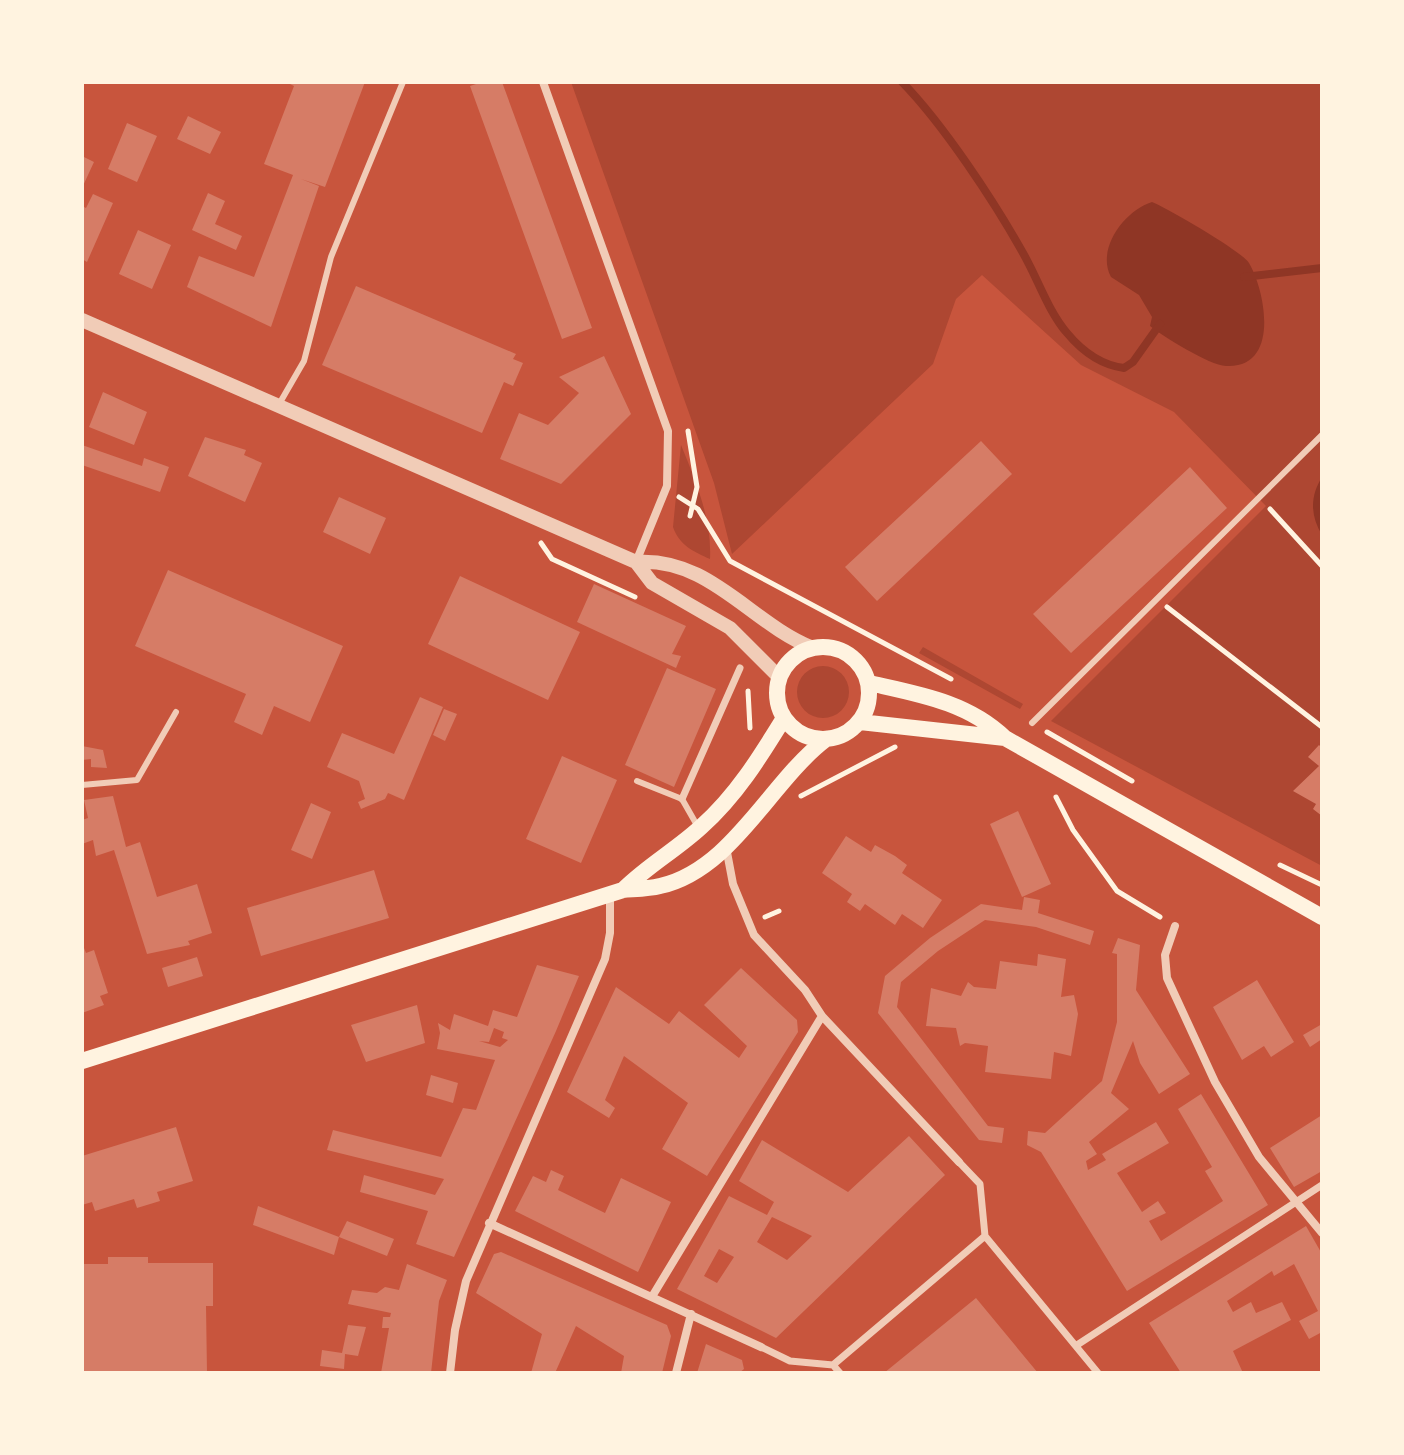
<svg xmlns="http://www.w3.org/2000/svg" width="1404" height="1455" font-family="'Sofia Sans Condensed',sans-serif">
  <rect width="100%" height="100%" fill="#c8553d"/>
  <!-- green -->
  <path fill="#ae4732" d="M571,82H1322V866L1051,721L1266,506L1174,412L1081,365L982,275L956,299L933,364L732,554L714,483Z
    M681,445C696,482 712,519 710,559C694,552 679,545 673,527Z
    M923,647L1023,704L1020,709L919,653Z
    M797 692a26 26 0 1 1 52 0a26 26 0 1 1-52 0Z"/>
  <!-- water -->
  <path fill="#8f3625" d="M1152,202C1167,208 1243,252 1249,263C1266,292 1280,369 1226,366C1209,365 1164,337 1150,326L1152,317L1139,295L1111,277C1096,249 1124,211 1152,202Z
    M1322,477V535C1310,515 1310,496 1322,477Z"/>
  <g fill="none" stroke-linecap="round" stroke-linejoin="round">
    <!-- stream -->
    <path stroke="#8f3625" stroke-width="8" d="M902,82C943,124 994,201 1023,253C1038,279 1048,311 1067,333C1082,351 1101,365 1124,368L1133,362L1160,324
      M1244,277L1322,268"/>
  </g>
  <!-- building -->
  <path fill="#d67c66" fill-rule="evenodd" d="M286,82H365L325,187L301,179L319,186L271,327L187,287L199,256L254,277L293,175L264,164L294,86Z
    M482,82H502L592,328L562,339L470,86Z
    M188,116L221,132L210,154L177,139Z
    M127,123L157,136L137,182L108,169Z
    M82,156L94,162L82,188Z
    M208,193L225,201L215,224L242,236L236,250L192,230Z
    M93,194L113,203L87,262L82,259V206L86,208Z
    M138,230L171,245L152,289L119,274Z
    M356,286L516,354L513,359L523,363L513,386L504,382L482,433L322,365Z
    M604,356L631,414L561,484L500,459L519,413L548,425L579,393L559,377Z
    M103,392L147,412L134,445L89,427Z
    M205,437L246,450L244,455L262,463L245,502L188,476Z
    M981,441L1012,474L877,601L845,567Z
    M82,445L142,466L144,458L169,467L160,492L82,465Z
    M1190,467L1227,508L1071,653L1033,614Z
    M339,497L386,518L370,554L323,532Z
    M168,570L343,646L310,722L274,706L262,735L234,722L246,694L135,646Z
    M460,576L580,632L548,700L428,644Z
    M594,584L686,626L672,654L681,656L676,668L577,622Z
    M667,668L716,689L674,787L625,765Z
    M420,697L443,707L404,800L388,793L385,799L361,809L358,802L365,799L359,781L327,767L342,733L394,754Z
    M444,709L457,714L445,741L433,735Z
    M1319,745L1322,748V816L1313,809L1316,804L1293,791L1319,766L1308,757Z
    M82,746L103,750L107,768L91,767V759L82,760Z
    M562,756L617,780L581,863L526,839Z
    M113,796L126,847L140,842L157,897L197,884L212,933L188,941L190,945L147,954L114,850L96,856L93,840L82,844V820L88,818L84,800Z
    M311,803L331,812L312,859L291,850Z
    M1018,811L1051,884L1022,897L990,824Z
    M846,836L871,852L875,845L895,856L907,865L902,873L942,900L923,928L902,914L895,925L865,904L860,911L847,902L852,894L822,873Z
    M374,870L389,918L261,956L247,908Z
    M1024,897L1040,900L1038,913L1094,931L1090,945L1036,927L985,920L938,951L901,982L897,1007L988,1126L1004,1128L1002,1143L979,1140L878,1013L885,976L930,938L981,904L1022,910Z
    M1118,938L1140,945L1136,990L1190,1074L1159,1094L1140,1063L1133,1041L1111,1093L1129,1109L1089,1142L1097,1154L1086,1161L1088,1170L1106,1160L1102,1154L1156,1122L1169,1143L1117,1173L1142,1212L1158,1201L1166,1213L1149,1221L1161,1241L1223,1201L1205,1171L1212,1167L1178,1109L1201,1094L1268,1205L1127,1291L1041,1152L1027,1145L1028,1131L1045,1133L1102,1081L1117,1022V954L1112,953Z
    M82,943L86,953L94,950L108,993L100,996L104,1005L82,1013Z
    M1038,954L1066,959L1061,997L1074,995L1078,1014L1071,1056L1054,1052L1051,1079L985,1072L988,1046L965,1043L960,1046L956,1028L926,1026L931,988L961,996L968,982L974,987L996,989L1000,961L1037,966Z
    M197,957L203,976L168,987L162,968Z
    M537,965L579,976L556,1031L454,1257L416,1244L428,1211L360,1192L364,1175L435,1195L444,1179L327,1150L333,1130L441,1157L463,1108L476,1110L495,1060L437,1049L440,1033L438,1023L450,1030L454,1014L488,1026L493,1010L517,1017ZM494,1028L504,1032L502,1038L508,1040L500,1047L479,1041L489,1042Z
    M741,968L797,1020L798,1032L707,1176L662,1149L688,1103L624,1056L605,1100L615,1108L609,1118L567,1092L616,987L669,1024L679,1011L739,1058L747,1046L704,1005Z
    M1257,980L1294,1042L1271,1057L1264,1046L1242,1060L1213,1007Z
    M417,1005L425,1043L366,1062L351,1025Z
    M1322,1024V1039L1310,1047L1303,1035Z
    M431,1075L458,1083L453,1103L426,1095Z
    M1322,1115V1171L1294,1187L1270,1148Z
    M176,1127L193,1181L157,1192L160,1201L137,1208L134,1199L95,1211L92,1202L82,1205V1156Z
    M909,1136L945,1175L776,1338L677,1289L729,1196L767,1215L774,1202L739,1181L762,1140L848,1192ZM772,1217L812,1236L787,1260L757,1242ZM719,1249L734,1257L717,1283L704,1276Z
    M551,1170L564,1176L558,1190L605,1213L621,1178L671,1202L638,1272L515,1211L533,1176L546,1182Z
    M258,1206L339,1237L347,1221L394,1239L387,1256L339,1237L334,1255L253,1225Z
    M1306,1226L1322,1254V1332L1309,1339L1299,1321L1318,1311L1294,1264L1274,1276L1272,1271L1227,1301L1233,1312L1251,1302L1256,1313L1282,1302L1291,1320L1233,1351L1243,1373H1181L1149,1323Z
    M501,1252L667,1325L671,1336L662,1373H621L624,1356L576,1326L555,1373H531L542,1334L476,1293L494,1254Z
    M108,1257H148V1263H213V1306H206L207,1373H82V1264H108Z
    M407,1264L447,1280L439,1301L431,1373H381L389,1328H382L383,1317H390L391,1313L348,1304L352,1290L377,1293L385,1287L399,1290Z
    M976,1298L1038,1373H884Z
    M348,1325L366,1327L358,1356L345,1354L344,1369L320,1366L322,1350L342,1353Z
    M706,1344L742,1360L744,1369L739,1373H697Z"/>
  <g fill="none" stroke-linecap="round" stroke-linejoin="round">
    <!-- path -->
    <path stroke="#fff3e0" stroke-width="5" d="M688,431L697,487L690,516
      M679,497L698,509L730,561L951,679
      M1270,509L1322,566
      M541,543L552,559L635,597
      M1167,607L1322,727
      M748,691L750,728
      M1047,732L1132,781
      M801,796L895,747
      M1056,797L1073,830L1117,891L1160,917
      M1280,865L1322,885
      M765,917L779,911"/>
    <!-- service -->
    <path stroke="#f1ccb7" stroke-width="6" d="M278,406L304,361L331,257L403,82
      M1032,723L1322,435
      M637,781L682,799L698,827
      M82,785L137,780L176,712"/>
    <!-- pedestrian -->
    <path stroke="#f1ccb7" stroke-width="7" d="M682,799L740,668
      M959,1162L980,1184L985,1236L1098,1373
      M1077,1345L1322,1185
      M761,1347L790,1361L833,1365L840,1373
      M833,1365L985,1236"/>
    <!-- minor -->
    <path stroke="#f1ccb7" stroke-width="8" d="M543,82L668,431L667,486L636,562
      M726,847L733,884L754,935L805,990L822,1016L959,1162
      M1175,926L1165,955L1167,978L1215,1082L1259,1157L1322,1233
      M489,1223L761,1347
      M653,1295L822,1016
      M450,1373L455,1330L466,1281L605,959L610,933V895
      M676,1373L691,1314"/>
    <!-- tertiary -->
    <path stroke="#f1ccb7" stroke-width="14" d="M82,320L636,562C710,557 750,623 813,648
      M636,562L652,583L730,628L780,678"/>
    <!-- secondary -->
    <path stroke="#fff3e0" stroke-width="16" d="M777 693a46 46 0 1 1 92 0a46 46 0 1 1-92 0Z
      M869,683C918,694 968,702 1005,738L1322,917
      M860,722L1005,738
      M623,890C647,866 676,850 701,827C736,796 760,757 784,718
      M82,1061L623,890C635,889 648,889 660,886C732,870 770,782 825,740"/>
  </g>
  <!-- border -->
  <rect width="1404" height="1455" fill="none" stroke="#fff3e0" stroke-width="168"/>
</svg>
